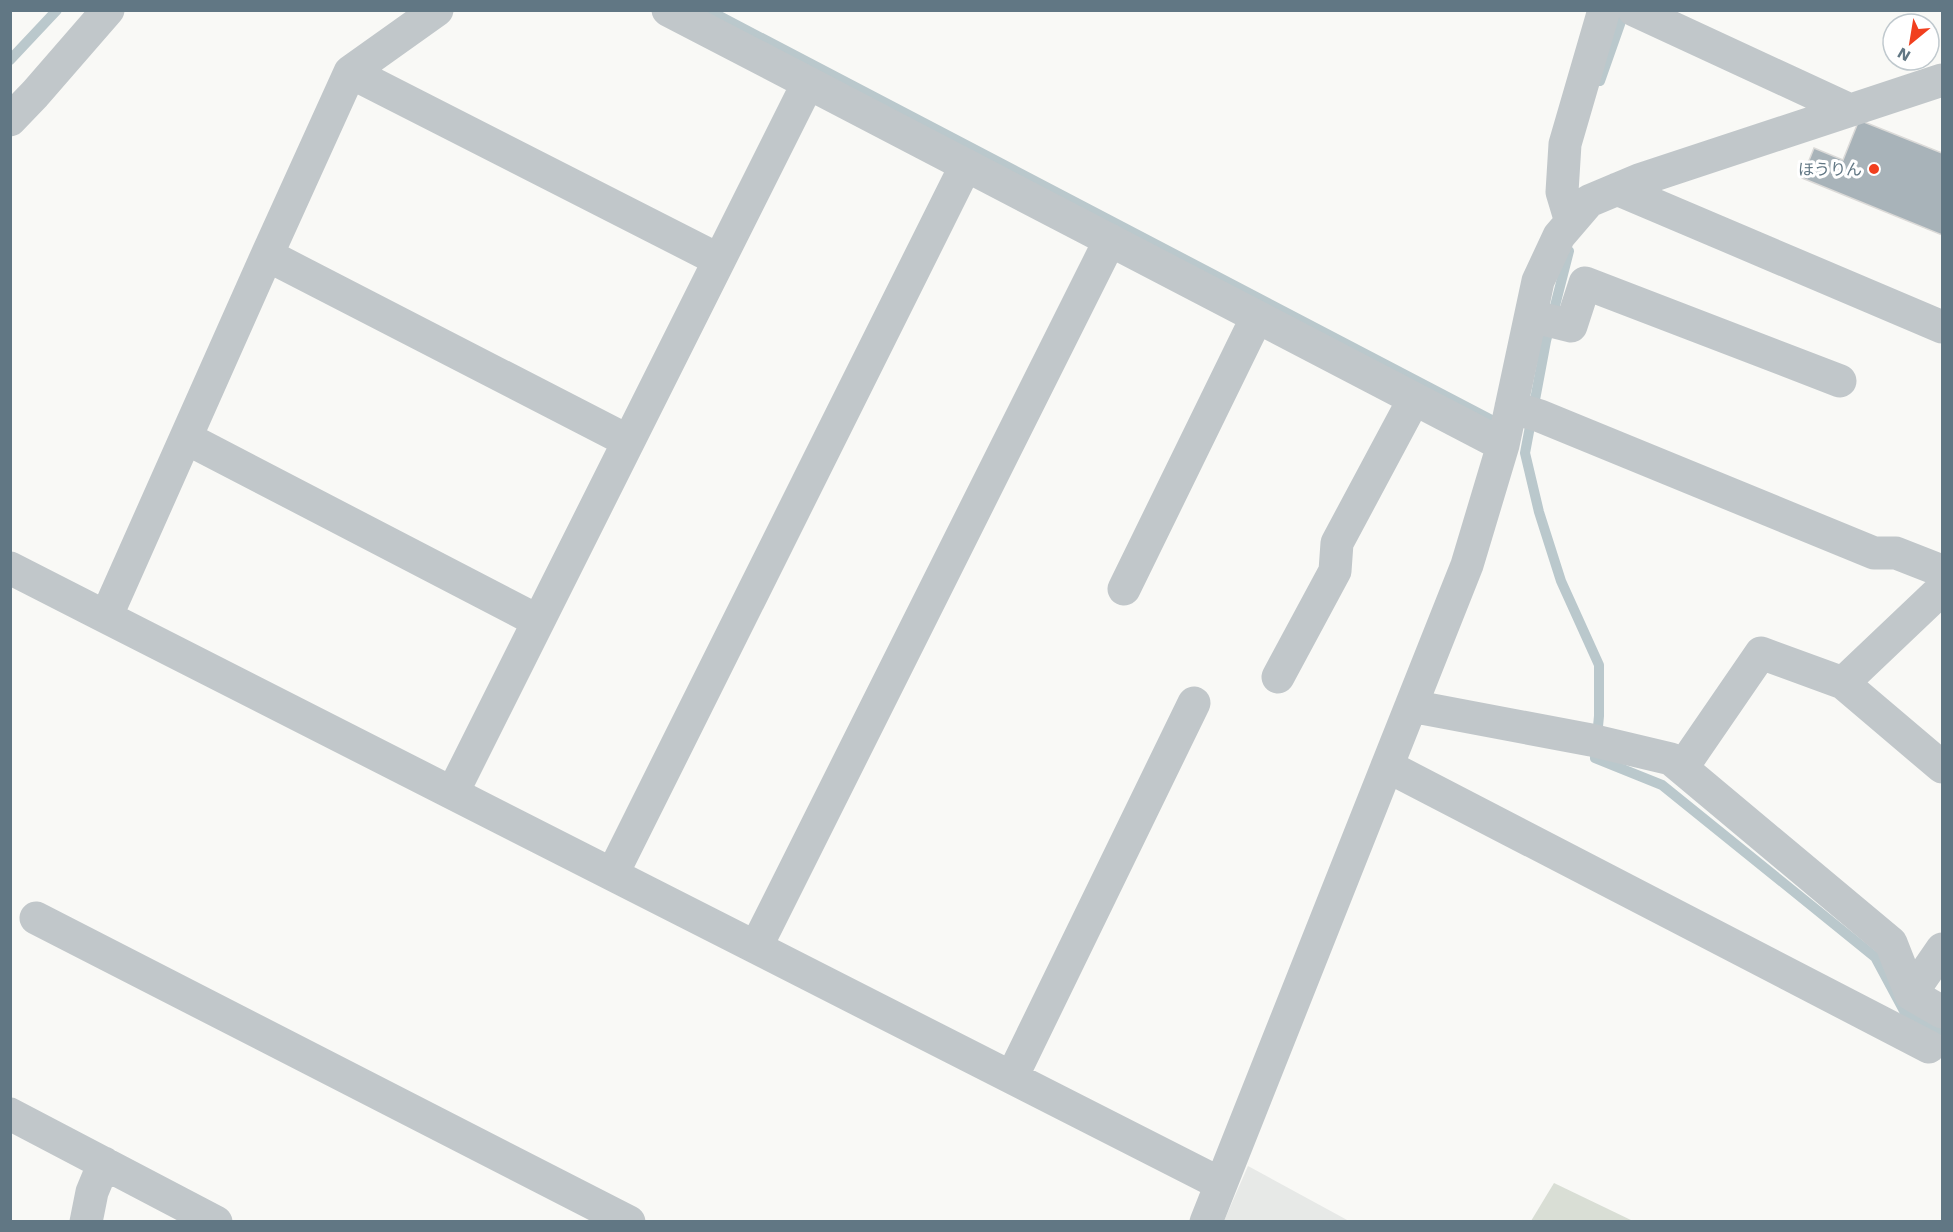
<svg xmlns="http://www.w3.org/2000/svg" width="1953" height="1232" font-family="'Work Sans','Noto Sans JP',sans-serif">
  <rect width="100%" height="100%" fill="#f9f9f6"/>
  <!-- built -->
  <path fill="#e7e9e7" d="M1248,1166L1349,1221H1224Z"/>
  <!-- green -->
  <path fill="#d9ded5" d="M1554,1183L1633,1221H1531Z"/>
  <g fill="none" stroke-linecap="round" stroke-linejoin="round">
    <!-- stream -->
    <path stroke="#bac8cc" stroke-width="10" d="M708,10L1503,426
      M10,60L57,10
      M1600,81L1625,10
      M1569,251L1546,341L1525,453L1539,512L1561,581L1599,665V716L1595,758L1662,785L1875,957L1904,1011L1942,1031"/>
  </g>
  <!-- building -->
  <path fill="#a8b3b9" stroke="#dbdad8" stroke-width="1.5" d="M1859,120L1942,153V235L1802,178L1814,148L1843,160Z"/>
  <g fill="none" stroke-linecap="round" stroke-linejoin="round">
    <!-- minor -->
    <path stroke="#c1c7ca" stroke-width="33" d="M437,10L350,72L267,255L106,617L1221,1184
      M668,10L1503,445
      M1634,10L1850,110
      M350,72L719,260
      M10,120L35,94L108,10
      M1617,189L1942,327
      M1571,222L1562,192L1565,144L1604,10
      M267,255L628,441
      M1531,316L1571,326L1585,283L1840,381
      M1511,407L1540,416L1874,553H1896L1942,571
      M186,438L538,621
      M10,568L106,617
      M1124,589L1257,317
      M1278,677L1335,571L1337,543L1414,399
      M1843,683L1942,589
      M1411,706L1591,740L1671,759L1891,943L1911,994L1942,1012
      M1387,766L1929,1047
      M1682,768L1761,653L1843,683L1942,767
      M453,792L808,83
      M613,873L966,165
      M36,918L629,1222
      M756,947L1110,240
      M1911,994L1942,949
      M1012,1077L1194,703
      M10,1114L216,1222
      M86,1222L92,1192L104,1163
      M1206,1222L1467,565L1503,445L1538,281L1559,236L1589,201L1639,180L1942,80"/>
  </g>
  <!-- markers -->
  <circle fill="#f13f1e" stroke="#fff" stroke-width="2" cx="1874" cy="169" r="6"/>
  <g text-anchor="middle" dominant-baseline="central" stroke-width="6" stroke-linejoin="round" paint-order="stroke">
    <!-- poi labels -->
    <g font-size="16" fill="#617784" stroke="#fff" text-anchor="end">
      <text x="1862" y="169">ほうりん</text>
    </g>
  </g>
  <!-- border -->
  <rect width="1953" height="1232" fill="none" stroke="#617784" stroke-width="24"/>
  <!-- north arrow -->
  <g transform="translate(1911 42) rotate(210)"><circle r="28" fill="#ffffff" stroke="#c0c9ce" stroke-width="1.5"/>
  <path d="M0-4.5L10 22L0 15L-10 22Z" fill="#f13f1e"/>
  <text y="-9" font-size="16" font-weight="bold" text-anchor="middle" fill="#617784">N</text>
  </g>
</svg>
